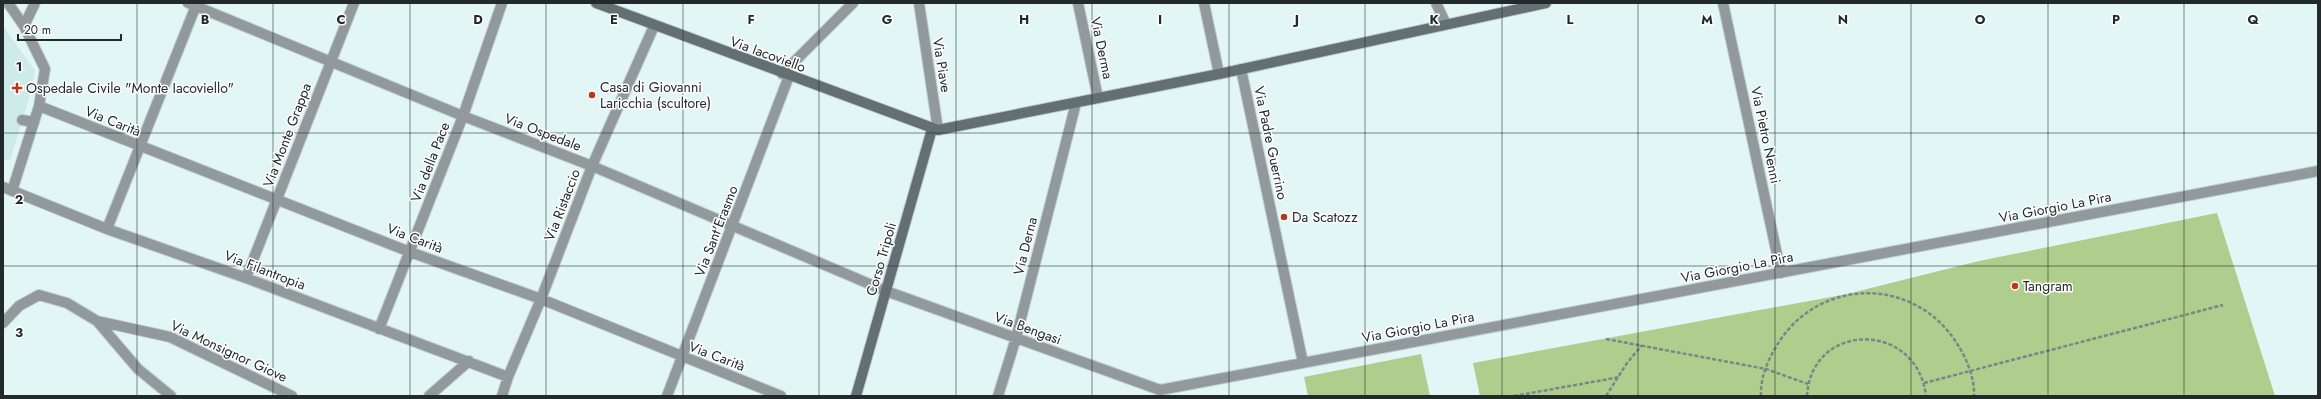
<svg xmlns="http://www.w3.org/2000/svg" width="2321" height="399" font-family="Jost,sans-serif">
  <rect width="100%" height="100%" fill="#e1f6f5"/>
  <!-- built -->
  <path fill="#cdebe9" d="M3,26L35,71L28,102L10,160L3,159Z"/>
  <!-- green -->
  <path fill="#afcd8c" d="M2217,213L2275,396H1480L1473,363L1847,294L1979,261Z
    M1421,354L1430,396H1308L1304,377Z"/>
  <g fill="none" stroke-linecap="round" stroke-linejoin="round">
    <defs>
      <path id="lane" d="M22,120L34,122"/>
      <path id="street" d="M8,3L24,26L45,69L39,106L12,191
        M188,3L463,116L592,166L886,291L1160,390
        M919,3L938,130
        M1078,3L1098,98
        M1204,3L1219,74
        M1436,3L1446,24
        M1723,3L1781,273
        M24,26L35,3
        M1241,69L1303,363
        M782,74L853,3
        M39,106L410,252L541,299L781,396
        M3,187L107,229L246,278L508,377
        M107,229L197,3
        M246,278L354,3
        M97,321L138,369L171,396
        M3,323L19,306L39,295L67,303L97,321L170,337L292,396
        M379,329L463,116L502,3
        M1160,390L2318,171
        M429,396L469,361
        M502,396L508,377L541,299L592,166L654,26
        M667,396L789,76
        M998,396L1016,338L1076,103"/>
      <path id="secondary" d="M596,3L938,130L1219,74L1546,3
        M856,396L932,129"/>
    </defs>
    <!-- lane casing -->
    <use href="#lane" stroke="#bfd1d0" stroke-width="12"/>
    <!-- street casing -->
    <use href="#street" stroke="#bfd1d0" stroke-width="12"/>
    <!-- secondary casing -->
    <use href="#secondary" stroke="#bfd1d0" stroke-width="12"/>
    <!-- path -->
    <path stroke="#798787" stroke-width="2.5" stroke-dasharray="4 2" stroke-linecap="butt" d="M1606,339L1766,369L1808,384
      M1924,383L2223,305
      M1514,396L1620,377
      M1606,396L1627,363L1642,345
      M1761,396C1760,377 1769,357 1779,342C1821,277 1914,277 1956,342C1966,357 1975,378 1974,396
      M1807,396C1811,321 1917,320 1926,396"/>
    <!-- lane -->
    <use href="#lane" stroke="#91999c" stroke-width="10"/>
    <!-- street -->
    <use href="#street" stroke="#91999c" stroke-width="10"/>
    <!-- secondary -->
    <use href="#secondary" stroke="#646f74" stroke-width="10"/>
  </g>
  <!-- grid -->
  <path fill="none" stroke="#222a2a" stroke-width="1" stroke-opacity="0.55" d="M137,3V396M273,3V396M410,3V396M546,3V396M683,3V396M819,3V396M956,3V396M1092,3V396M1229,3V396M1365,3V396M1502,3V396M1638,3V396M1775,3V396M1911,3V396M2048,3V396M2184,3V396M3,133H2318M3,266H2318"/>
  <!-- markers -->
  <g fill="#c0351a" stroke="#fff" stroke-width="1.5">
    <path d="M15 82h4v4h4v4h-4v4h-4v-4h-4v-4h4z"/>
    <circle cx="592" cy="95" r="4"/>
    <circle cx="1284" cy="217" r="4"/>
    <circle cx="2015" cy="286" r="4"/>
  </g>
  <g text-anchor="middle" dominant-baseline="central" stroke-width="3" stroke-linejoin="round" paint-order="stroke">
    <!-- street labels -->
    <g font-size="14" fill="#222a2a" stroke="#fff">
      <text transform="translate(1102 48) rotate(78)">Via Derma</text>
      <text transform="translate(768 54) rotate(20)">Via Iacoviello</text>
      <text transform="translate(942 65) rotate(81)">Via Piave</text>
      <text transform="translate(113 121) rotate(22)">Via Carità</text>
      <text transform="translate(543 132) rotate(21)">Via Ospedale</text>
      <text transform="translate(287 135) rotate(-69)">Via Monte Grappa</text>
      <text transform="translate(1766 135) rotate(78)">Via Pietro Nenni</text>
      <text transform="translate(1271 143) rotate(78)">Via Padre Guerrino</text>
      <text transform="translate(430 162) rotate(-69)">Via della Pace</text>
      <text transform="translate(562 205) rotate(-69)">Via Ristaccio</text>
      <text transform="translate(2055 207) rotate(-11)">Via Giorgio La Pira</text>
      <text transform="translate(716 231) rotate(-69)">Via Sant'Erasmo</text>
      <text transform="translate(415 238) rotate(21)">Via Carità</text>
      <text transform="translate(1025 246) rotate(-76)">Via Derna</text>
      <text transform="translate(881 259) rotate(-74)">Corso Tripoli</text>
      <text transform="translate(1737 267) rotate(-11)">Via Giorgio La Pira</text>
      <text transform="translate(265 270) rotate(21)">Via Filantropia</text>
      <text transform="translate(1418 327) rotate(-11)">Via Giorgio La Pira</text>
      <text transform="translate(1028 328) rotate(20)">Via Bengasi</text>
      <text transform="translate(229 351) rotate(25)">Via Monsignor Giove</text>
      <text transform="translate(717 356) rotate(21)">Via Carità</text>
    </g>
    <!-- poi labels -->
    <g font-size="14" fill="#222a2a" stroke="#fff" text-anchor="start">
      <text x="600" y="87">Casa di Giovanni<tspan x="600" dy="16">Laricchia (scultore)</tspan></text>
      <text x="26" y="88">Ospedale Civile "Monte Iacoviello"</text>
      <text x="1292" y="217">Da Scatozz</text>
      <text x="2023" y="286">Tangram</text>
    </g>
  </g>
  <g font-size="13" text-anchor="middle" font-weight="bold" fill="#222a2a" stroke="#fff" stroke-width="3" stroke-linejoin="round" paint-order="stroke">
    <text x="205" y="24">B</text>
    <text x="341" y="24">C</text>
    <text x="478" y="24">D</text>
    <text x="614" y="24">E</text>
    <text x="751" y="24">F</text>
    <text x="887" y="24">G</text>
    <text x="1024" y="24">H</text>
    <text x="1160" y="24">I</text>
    <text x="1297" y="24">J</text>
    <text x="1434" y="24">K</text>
    <text x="1570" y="24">L</text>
    <text x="1707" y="24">M</text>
    <text x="1843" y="24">N</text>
    <text x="1980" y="24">O</text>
    <text x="2116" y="24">P</text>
    <text x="2253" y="24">Q</text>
    <text x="19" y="71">1</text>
    <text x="19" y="204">2</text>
    <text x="19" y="337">3</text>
  </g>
  <!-- border -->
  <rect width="2321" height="399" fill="none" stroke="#222a2a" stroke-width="8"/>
  <!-- scale -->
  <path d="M18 34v6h103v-6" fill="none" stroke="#222a2a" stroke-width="2"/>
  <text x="24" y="34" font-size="12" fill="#222a2a" stroke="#ffffff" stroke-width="3" paint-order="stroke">20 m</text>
</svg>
